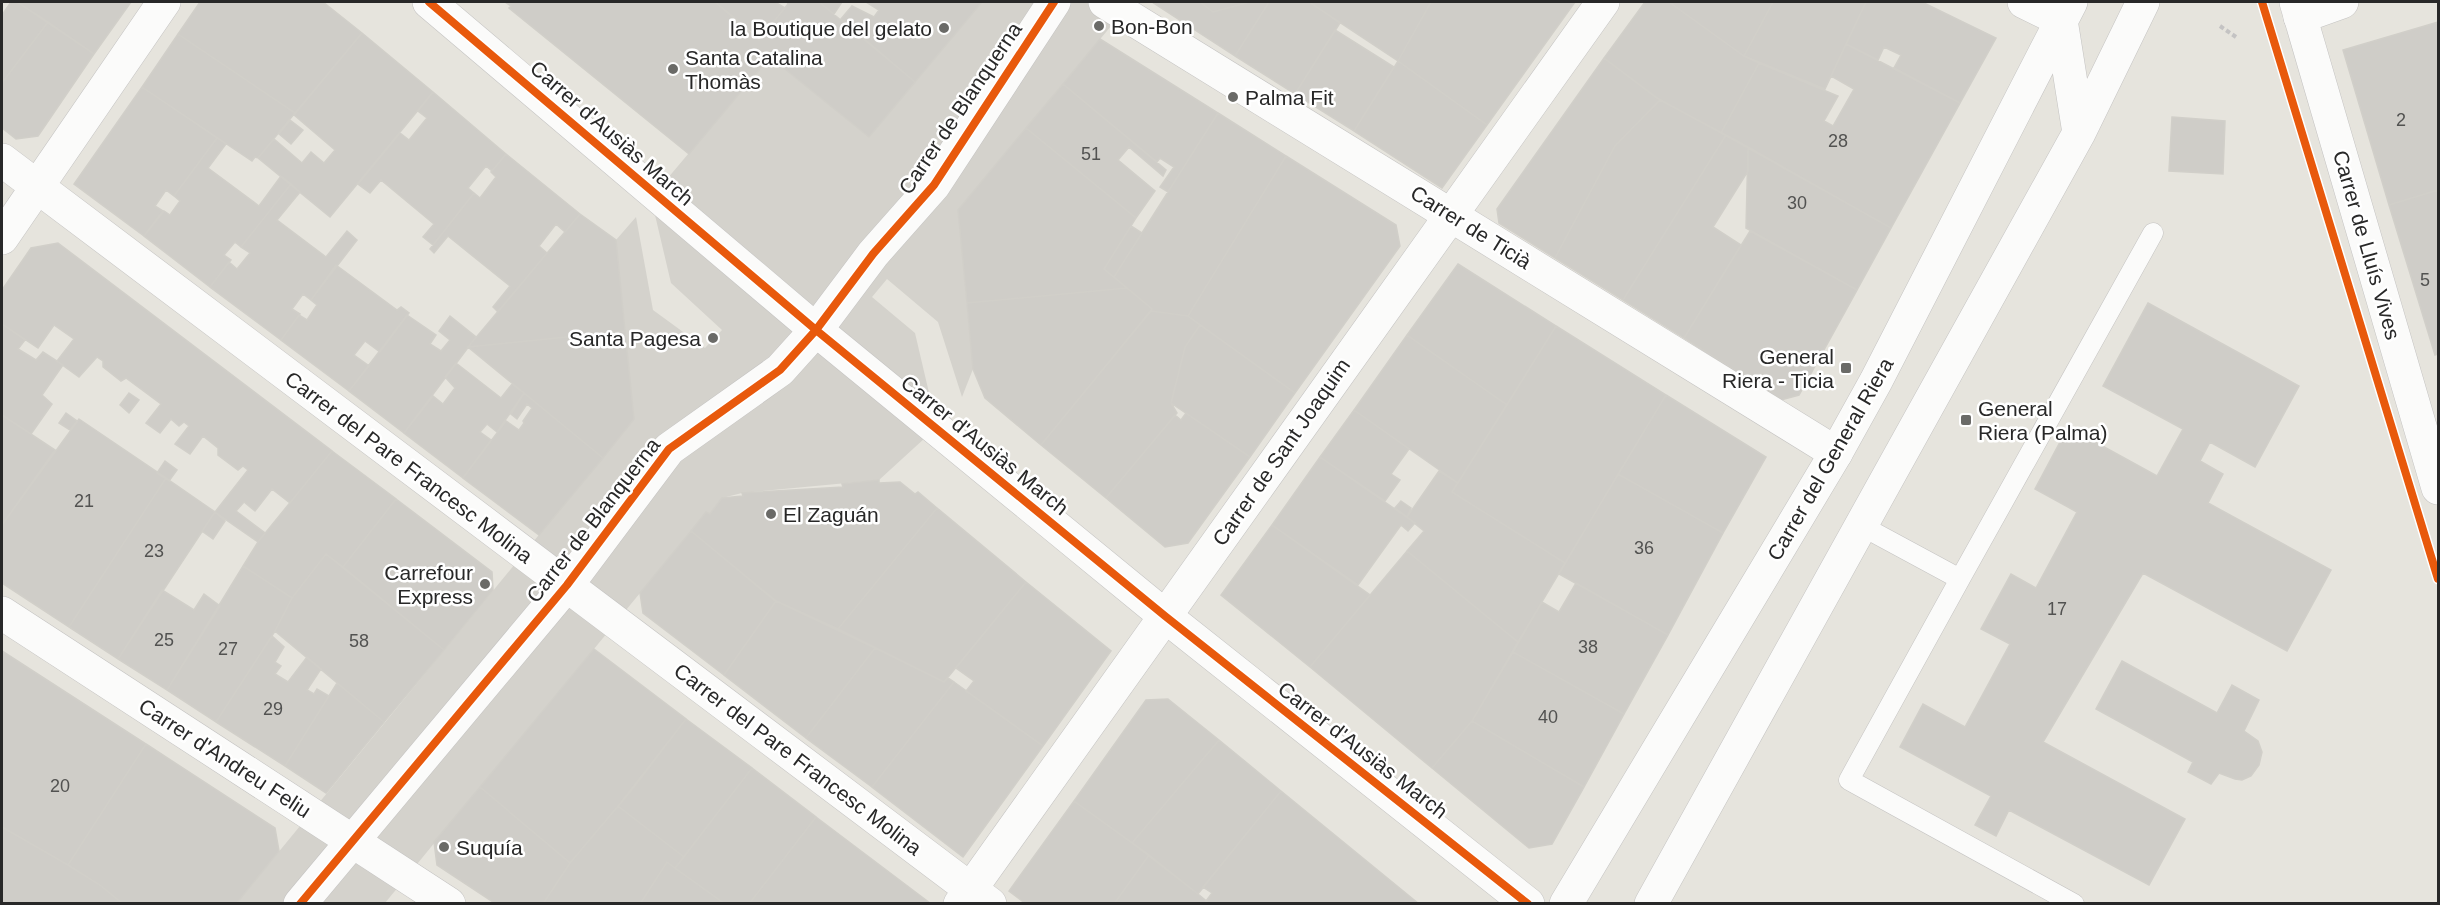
<svg xmlns="http://www.w3.org/2000/svg" width="2440" height="905" font-family="Arial,sans-serif">
  <rect width="100%" height="100%" fill="#e6e4dd"/>
  <!-- plaza -->
  <path fill="#d4d2cc" d="M982,2H1131L958,210L973,369L962,397L938,322L887,279L872,297L915,333L937,427L879,480L742,493L722,498L710,514L691,531L385,903L236,904L634,419L616,240L636,217L653,310L705,348L722,330L671,283L651,198L770,57L869,137Z"/>
  <!-- building -->
  <path fill="#cfcdc8" stroke="#d1cfc9" stroke-width="1.5" d="M11,2H17L48,22L2,83V15Z
    M17,2H131L94,54Z
    M200,2H323L362,33L295,113L178,34Z
    M505,2H715L759,40L788,4L787,2H819L915,82L869,137L770,57L689,154L509,8L511,6Z
    M715,2H775L785,8L760,38Z
    M819,2H842L834,14Z
    M866,2H982L915,82L841,19L852,6L874,17L879,10Z
    M1152,2H1200L1213,12L1250,2H1269L1235,56Z
    M1200,2H1250L1213,12Z
    M1269,2H1309L1340,23L1295,94L1235,56Z
    M1309,2H1431L1398,61Z
    M1431,2H1575L1487,125L1398,61Z
    M1645,2H1669L1744,56L1759,63L1721,133L1657,98L1604,58Z
    M1669,2H1773L1744,56Z
    M1773,2H1866L1825,89L1744,56Z
    M1866,2H1922L1996,38L1960,103L1894,68L1901,55L1884,47L1878,60L1846,44Z
    M48,22L94,54L38,136L16,139L2,128V83Z
    M2438,22V190L2389,205L2343,50Z
    M1335,30L1394,67L1354,131L1295,94Z
    M362,33L433,92L330,217L258,158L274,139L302,163L311,152L324,163L335,150L294,115Z
    M178,34L295,113L258,158L255,157L252,161L142,87Z
    M1100,39L1218,113L1168,192L1160,187L1174,167L1160,158L1157,162L1063,84Z
    M1846,44L1960,103L1891,228L1721,133L1759,63L1838,96L1824,121L1833,126L1854,89L1831,76Z
    M1604,58L1660,100L1615,146L1555,258L1499,223L1497,209Z
    M1398,61L1487,125L1442,188L1354,131Z
    M1063,84L1166,170L1163,176L1129,147L1118,160L1155,191L1136,218L1026,128Z
    M142,87L217,138L174,196L166,190L155,206L163,211L144,236L74,184Z
    M433,92L506,154L492,171L486,166L468,188L474,193L433,245L423,237L434,224L381,180L370,193L358,184L400,133L409,140L427,118L418,111Z
    M1660,100L1726,135L1623,300L1555,258L1615,146Z
    M1218,113L1286,156L1188,316L1151,311L1152,309L1114,277Z
    M2172,117L2225,121L2223,174L2169,171Z
    M290,120L303,130L291,144L279,134Z
    M1026,128L1136,218L1104,269L1127,288L967,303L958,210Z
    M1726,135L1748,147V171L1713,227L1741,245L1684,338L1623,300Z
    M217,138L226,144L208,168L259,206L281,176L291,184L241,247L235,242L224,255L231,260L210,287L144,236L164,211L170,215L180,201L174,196Z
    M1748,147L1891,228L1857,290L1746,228Z
    M506,154L580,214L565,232L556,224L539,246L547,253L498,312L493,307L510,286L448,236L434,253L430,249L474,193L480,198L496,177L491,172Z
    M1286,156L1396,225L1400,246L1295,393L1188,316Z
    M291,184L300,192L277,220L326,257L347,231L357,240L311,300L303,294L292,309L300,314L281,340L210,287L229,262L237,269L250,253L241,247Z
    M2438,190V354L2435,355L2389,205Z
    M580,214L616,240L625,331L468,347Z
    M1131,226L1142,233L1114,277L1104,269Z
    M1750,231L1857,290L1799,395L1781,400L1684,338Z
    M58,243L332,451L290,503L272,489L255,511L244,502L236,511L265,533L258,542L215,512L248,470L243,466L238,470L218,455V448L203,436L190,454L175,444L189,426L184,422L179,426L171,419L160,433L146,423L161,404L126,378L121,381L103,367V361L97,357L79,377L57,361L74,339L54,325L38,348L2,324V290L31,248Z
    M1458,264L1556,326L1507,405L1407,335Z
    M336,265L397,310L401,307L409,313L380,352L365,341L354,355L369,366L349,391L281,340L299,315L307,320L317,305L311,300Z
    M1127,288L1152,309L1041,445L985,398L973,369L967,303Z
    M2148,303L2299,386L2255,467L2210,442L2200,461L2223,474L2208,503L2331,570L2287,651L2143,573L2043,742L2185,819L2149,885L2009,810L1996,836L1975,825L1991,796L1900,747L1923,704L1965,727L2010,644L1981,629L2011,574L2036,588L2077,512L2035,489L2068,427L2157,476L2183,429L2103,386Z
    M1151,311L1188,316L1200,325L1185,347L1171,403L1177,413L1106,498L1041,445Z
    M407,315L436,335L430,344L441,351L450,340L439,331L450,316L476,337L404,433L349,391Z
    M2,324L25,340L18,349L36,360L43,352L63,365L42,395L52,404L31,434L2,415Z
    M1200,325L1295,393L1250,457L1171,403L1185,347Z
    M1556,326L1666,395L1565,563L1452,492Z
    M625,331L634,419L603,458L468,347Z
    M1407,335L1507,405L1458,483L1354,410Z
    M456,363L501,398L512,384L524,393L497,432L487,424L480,432L491,440L463,478L404,433L433,396L443,404L455,388L445,377Z
    M129,393L139,400L129,413L120,405Z
    M524,393L603,458L539,535L463,478L506,421L519,430L524,423L523,421L532,408L527,404L517,419L511,414Z
    M1666,395L1766,457L1723,533L1618,474Z
    M1354,410L1409,449L1391,474L1400,480L1385,501L1320,457Z
    M66,413L77,421L70,430L59,423Z
    M1186,413L1250,457L1188,543L1165,547L1106,498L1175,415L1181,420Z
    M2,415L55,450L2,525Z
    M79,419L166,478L69,627L2,583V525Z
    M332,451L396,499L343,567L326,554L292,598L243,566L258,542Z
    M1320,457L1415,523L1408,531L1401,525L1358,585L1272,525Z
    M165,461L177,470L169,481L157,473Z
    M1439,471L1458,483L1452,492L1565,563L1518,642L1407,551L1424,531L1407,517Z
    M1618,474L1723,533L1668,635L1559,574Z
    M166,478L215,512L118,659L69,627Z
    M879,480V483L900,482L915,494L918,492L937,508L838,629L774,600L691,531L706,512L710,514L722,498L743,496L742,493L843,487L842,484Z
    M396,499L492,572L493,590L444,650L343,567Z
    M1401,501L1411,508L1407,517L1395,508Z
    M937,508L1026,582L944,682L838,629Z
    M215,512L225,521L213,539L202,531Z
    M1272,525L1370,595L1310,667L1221,595Z
    M691,531L776,601L724,675L643,613L640,593Z
    M1407,551L1518,642L1472,721L1432,768L1310,667Z
    M326,554L444,650L384,722L275,631L292,598Z
    M243,566L292,598L275,631L216,722L167,690Z
    M1026,582L1111,651L1043,746L966,691L974,681L956,668Z
    M1576,583L1668,635L1624,714L1513,652L1542,602L1559,612Z
    M162,590L194,610L204,594L220,606L167,690L118,659Z
    M776,601L875,648L806,738L724,675Z
    M272,636L284,647L275,662L281,666L275,674L288,682L307,657L321,669L307,690L314,694L317,689L329,696L285,766L216,722Z
    M875,648L944,682L948,678L954,682L872,787L806,738Z
    M594,649L686,719L631,791L570,863L480,787Z
    M2,651L146,744L68,865L2,827Z
    M1513,652L1624,714L1584,787L1472,721Z
    M2122,661L2217,713L2232,685L2259,700L2244,731L2258,741L2262,752L2259,765L2251,776L2242,780L2235,779L2219,773L2211,784L2188,772L2193,762L2096,709Z
    M954,682L1043,746L963,857L872,787Z
    M337,683L384,722L326,793L285,766Z
    M1168,699L1219,740L1132,843L1074,801L1146,700Z
    M686,719L752,768L684,857L618,806Z
    M1472,721L1584,787L1552,844L1529,848L1432,768Z
    M1219,740L1281,791L1198,894L1132,843Z
    M146,744L275,828L279,851L236,904H123L100,885L68,865Z
    M752,768L816,817L749,904H725L675,868Z
    M480,787L570,863L543,904H496L437,865L434,842Z
    M1281,791L1419,904H1210L1206,901L1212,893L1203,887Z
    M1074,801L1149,855L1114,904H1026L1009,891Z
    M618,806L684,857L675,868L667,862L640,904H543L570,863Z
    M816,817L930,903V904H749Z
    M2,827L68,865L100,885L123,904H2Z
    M1149,855L1198,894L1210,904H1114Z
    M667,862L675,868L725,904H640Z"/>
  <g fill="none" stroke-linecap="round" stroke-linejoin="round">
    <defs>
      <path id="lane" d="M1860,525L1960,579L1849,780L2074,904
        M1960,579L2153,233"/>
      <path id="street" d="M1105,2L1836,453
        M2300,17L2342,2
        M2,160L990,904
        M2,238L164,2
        M2,613L449,904
        M300,904L567,585L669,449L780,370L816,330L873,254L934,185L1054,2
        M960,904L1603,2"/>
      <path id="secondary" d="M429,2L816,330L1165,616L1528,904
        M2024,2L2061,20L2079,133
        M2296,2L2438,488
        M1566,904L1836,453L1876,381L2071,2
        M1651,904L2079,133L2143,2"/>
    </defs>
    <!-- lane casing -->
    <use href="#lane" stroke="#c4c3c2" stroke-width="21"/>
    <!-- street casing -->
    <use href="#street" stroke="#c4c3c2" stroke-width="34"/>
    <!-- secondary casing -->
    <use href="#secondary" stroke="#c4c3c2" stroke-width="34"/>
    <!-- path -->
    <path stroke="#c4c3c3" stroke-width="4" stroke-dasharray="4.5 3" stroke-linecap="butt" d="M2220,26L2236,37"/>
    <!-- lane -->
    <use href="#lane" stroke="#fbfbfa" stroke-width="20"/>
    <!-- street -->
    <use href="#street" stroke="#fbfbfa" stroke-width="33"/>
    <!-- secondary -->
    <use href="#secondary" stroke="#fbfbfa" stroke-width="33"/>
    <defs>
      <path id="cycleway" d="M429,2L816,330L1165,616L1528,904
        M2262,2L2438,579
        M300,904L567,585L669,449L780,370L816,330L873,254L934,185L1054,2"/>
    </defs>
    <!-- cycleway casing -->
    <use href="#cycleway" stroke="#fff" stroke-width="11"/>
    <!-- cycleway -->
    <use href="#cycleway" stroke="#e8590c" stroke-width="8"/>
  </g>
  <!-- markers -->
  <g fill="#6a6a67" stroke="#fff" stroke-width="2">
    <circle cx="1099" cy="26" r="6"/>
    <circle cx="944" cy="28" r="6"/>
    <circle cx="673" cy="69" r="6"/>
    <circle cx="1233" cy="97" r="6"/>
    <circle cx="713" cy="338" r="6"/>
    <rect x="1840" y="362" width="12" height="12" rx="3"/>
    <rect x="1960" y="414" width="12" height="12" rx="3"/>
    <circle cx="771" cy="514" r="6"/>
    <circle cx="485" cy="584" r="6"/>
    <circle cx="444" cy="847" r="6"/>
  </g>
  <g text-anchor="middle" dominant-baseline="central" stroke-width="5" stroke-linejoin="round" paint-order="stroke">
    <!-- number labels -->
    <g font-size="18" fill="#525251">
      <text x="2401" y="120">2</text>
      <text x="1838" y="141">28</text>
      <text x="1091" y="154">51</text>
      <text x="1797" y="203">30</text>
      <text x="2425" y="280">5</text>
      <text x="84" y="501">21</text>
      <text x="1644" y="548">36</text>
      <text x="154" y="551">23</text>
      <text x="2057" y="609">17</text>
      <text x="164" y="640">25</text>
      <text x="359" y="641">58</text>
      <text x="1588" y="647">38</text>
      <text x="228" y="649">27</text>
      <text x="273" y="709">29</text>
      <text x="1548" y="717">40</text>
      <text x="60" y="786">20</text>
    </g>
    <!-- poi labels -->
    <g font-size="21" fill="#282828" stroke="#fff" text-anchor="start">
      <text x="1111" y="26">Bon-Bon</text>
      <text x="932" y="28" text-anchor="end">la Boutique del gelato</text>
      <text x="685" y="57">Santa Catalina<tspan x="685" dy="24">Thomàs</tspan></text>
      <text x="1245" y="97">Palma Fit</text>
      <text x="701" y="338" text-anchor="end">Santa Pagesa</text>
      <text x="1834" y="356" text-anchor="end">General<tspan x="1834" dy="24">Riera - Ticia</tspan></text>
      <text x="1978" y="408">General<tspan x="1978" dy="24">Riera (Palma)</tspan></text>
      <text x="783" y="514">El Zaguán</text>
      <text x="473" y="572" text-anchor="end">Carrefour<tspan x="473" dy="24">Express</tspan></text>
      <text x="456" y="847">Suquía</text>
    </g>
    <!-- street labels -->
    <g font-size="21" fill="#282828" stroke="#fff">
      <text transform="translate(960 108) rotate(-56)">Carrer de Blanquerna</text>
      <text transform="translate(612 133) rotate(41)">Carrer d'Ausiàs March</text>
      <text transform="translate(1471 227) rotate(32)">Carrer de Ticià</text>
      <text transform="translate(2367 245) rotate(74)">Carrer de Lluís Vives</text>
      <text transform="translate(985 445) rotate(39)">Carrer d'Ausiàs March</text>
      <text transform="translate(1281 452) rotate(-55)">Carrer de Sant Joaquim</text>
      <text transform="translate(1830 459) rotate(-60)">Carrer del General Riera</text>
      <text transform="translate(409 467) rotate(37)">Carrer del Pare Francesc Molina</text>
      <text transform="translate(593 520) rotate(-52)">Carrer de Blanquerna</text>
      <text transform="translate(1363 750) rotate(38)">Carrer d'Ausiàs March</text>
      <text transform="translate(225 758) rotate(33)">Carrer d'Andreu Feliu</text>
      <text transform="translate(798 759) rotate(37)">Carrer del Pare Francesc Molina</text>
    </g>
  </g>
  <!-- border -->
  <rect width="2440" height="905" fill="none" stroke="#282828" stroke-width="6"/>
</svg>
